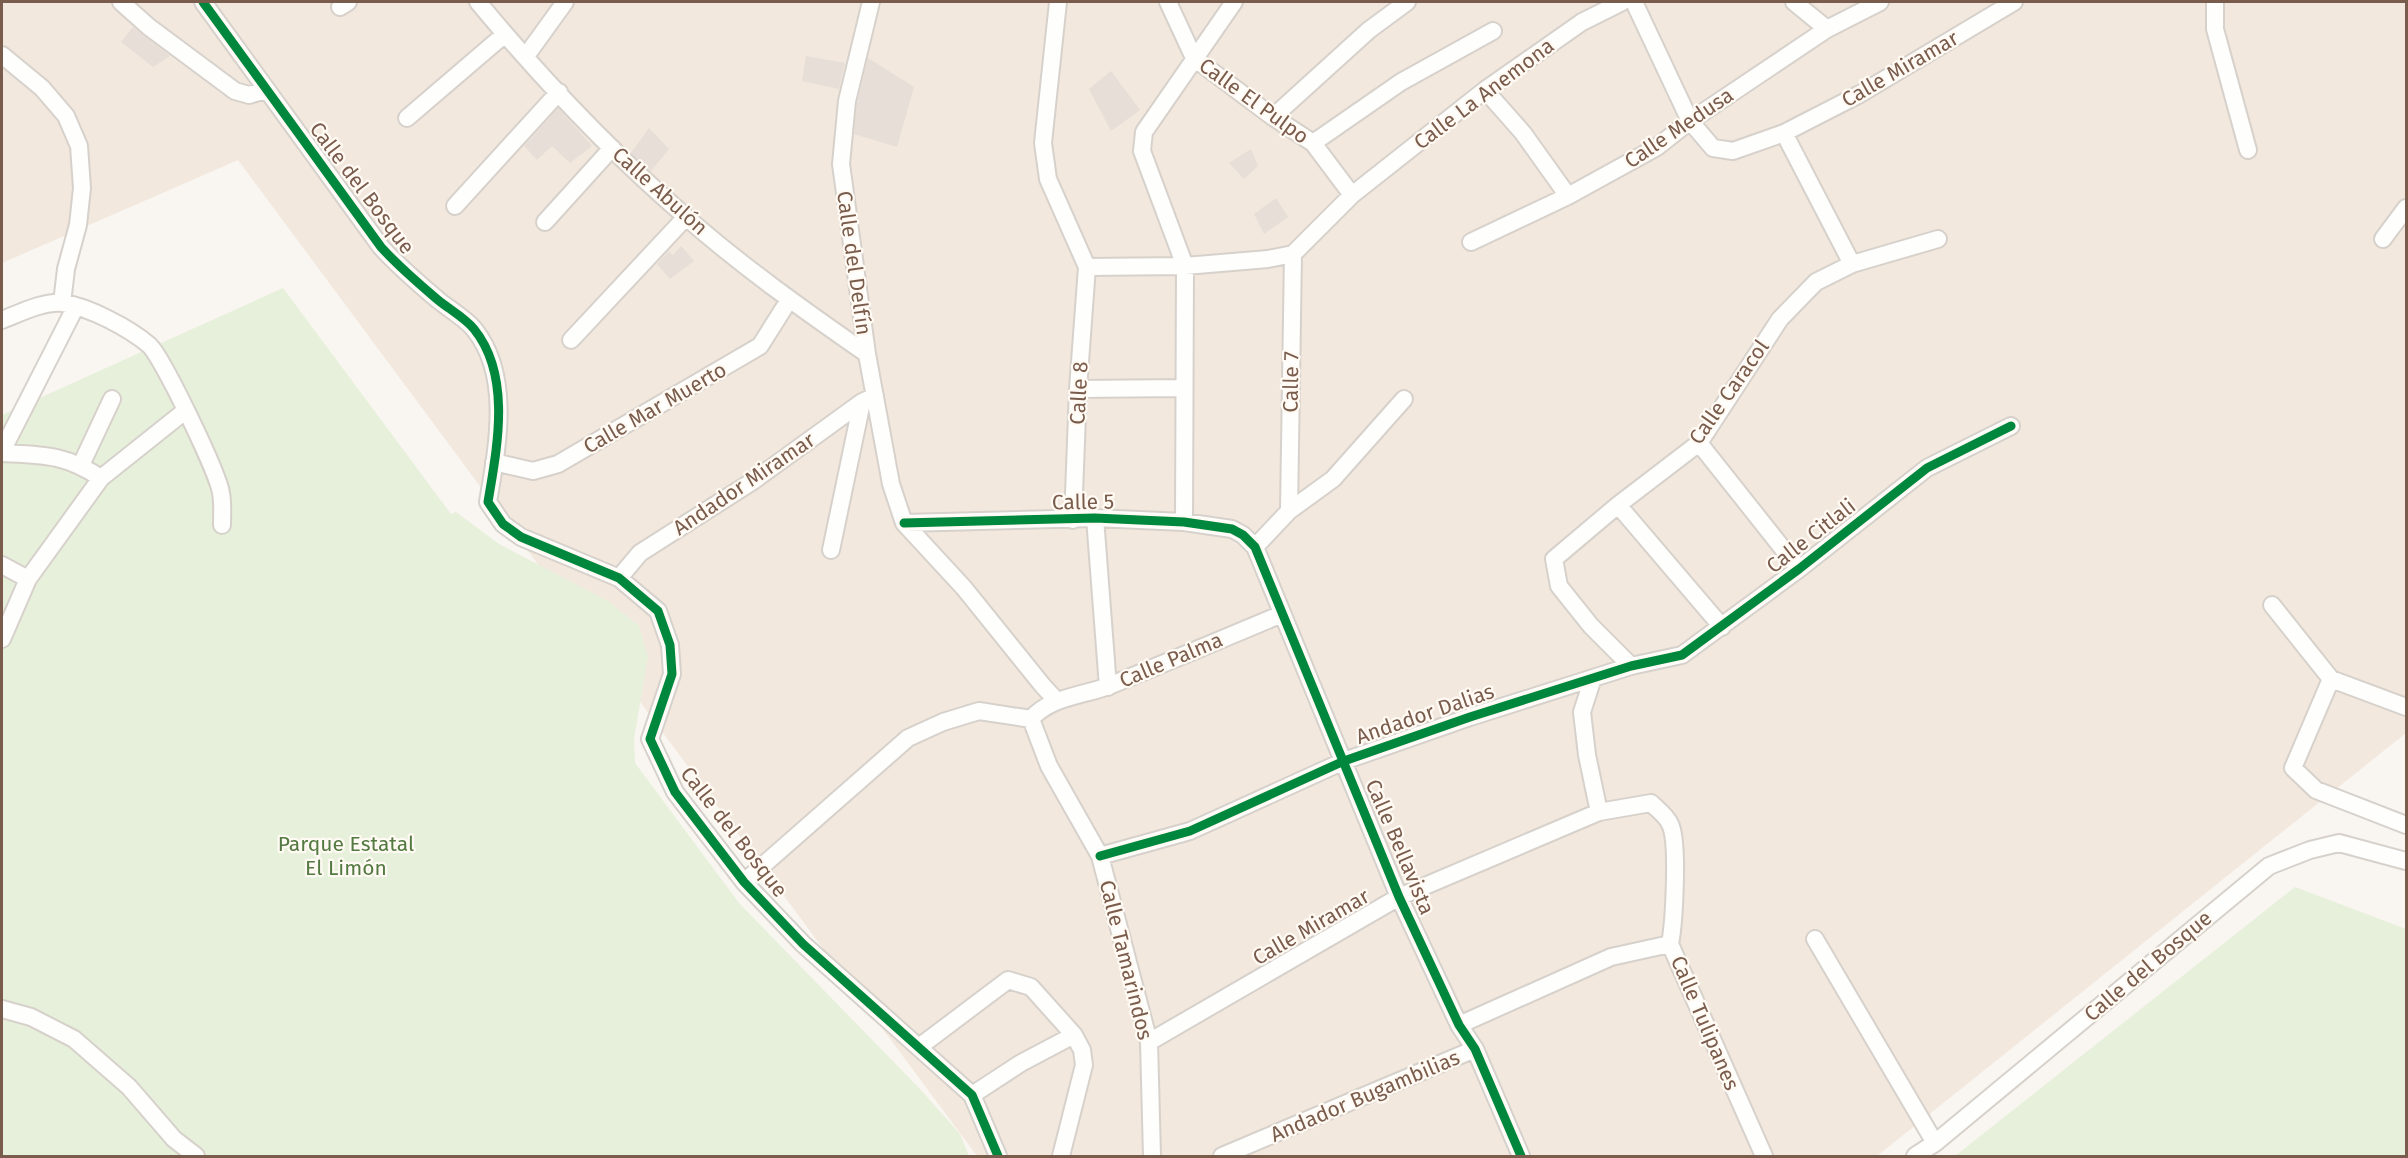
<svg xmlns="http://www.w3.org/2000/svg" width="2408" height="1158" font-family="'Fira Sans',sans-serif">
  <rect width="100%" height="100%" fill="#f9f5f0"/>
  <!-- residential -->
  <path fill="#f2e8de" d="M2,2H2406V733L1877,1156H977L238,160L2,263Z"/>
  <!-- green -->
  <path fill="#e7f0db" d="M283,288L451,514L456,512L499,544L608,601L639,626L648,657L634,739L635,763L739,903L920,1089L960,1134L969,1156H2V415Z
    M2295,887L2406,929V1156H1955Z"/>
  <!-- building -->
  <path fill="#e6ded7" d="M133,27L143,35L170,56L153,67L121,42Z
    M806,56L845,63L839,89L802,81Z
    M868,58L914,87L897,147L854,134L857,103Z
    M1111,71L1140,110L1111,131L1089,89Z
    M558,108L592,146L570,163L552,146L537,160L524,146Z
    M649,128L669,149L651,171L631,153Z
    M1251,149L1258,166L1244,179L1229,163Z
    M1276,198L1288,217L1264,234L1254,214Z
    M681,246L694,261L670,279L657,264L669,251L673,255Z"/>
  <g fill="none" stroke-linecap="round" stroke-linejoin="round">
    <defs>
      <path id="street" d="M121,2L149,27L235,91L249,95L266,90
        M203,2L381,247C399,267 418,283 438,300C449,309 465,318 474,329C512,376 497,448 488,502L503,524L521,537L619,578L658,611L670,645L672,674L650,739L675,792L744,882L803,944L972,1095L998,1156
        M478,2C541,78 611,152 686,217C743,267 805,311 867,354
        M871,2L847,101L841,164L867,354L891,484L904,523L964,588L1043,686L1057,701
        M1058,2L1043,143L1048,179L1087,267L1078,389L1073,520
        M1168,2L1194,58L1273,117L1313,143L1352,195
        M1634,2L1690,121L1713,148L1733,151L1784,133L1860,94L2014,2
        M1794,2L1827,29
        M2215,2V29L2248,150
        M340,7L348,2
        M2,55L42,88L66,116L79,146L82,188L78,225L66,269L62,303
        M526,56L565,2
        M1485,90L1523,133L1568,196
        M1273,117L1369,30L1407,2
        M407,118L505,34
        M1784,133L1852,264
        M1313,143L1401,82L1493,31
        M455,206L559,92
        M545,222L612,148
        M2383,239L2406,208
        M1471,242L1568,196L1657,147L1690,121L1827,29L1880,2
        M1087,267L1185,266L1268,259L1293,254L1352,195L1485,90L1582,22L1622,2
        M2,320C20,313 43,301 63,303C89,307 129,328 149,345C162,356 218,473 221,493C223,503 222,515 222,525
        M571,340L686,217
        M1078,389L1183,388
        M1699,443L1799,569
        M2,451L76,306
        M2,453C44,455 64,454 101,478
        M494,462L533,471L558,464L760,346L789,300
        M81,465L112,399
        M1618,505L1722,627
        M1289,511L1293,254
        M1095,518L1108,687
        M1184,522L1185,266L1142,151L1144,132L1234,2
        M904,523L1095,518L1184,522L1232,529L1243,535L1255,547L1399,897L1459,1025L1475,1049L1521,1156
        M1255,547L1289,511L1333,479L1404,399
        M831,550L862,402
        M2,565L28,579
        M619,578L640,553L753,481L862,402L875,396
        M2272,605L2331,679L2406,707
        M2,639L28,579L101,478L185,411
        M1631,666L1591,626L1559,586L1554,559L1618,505L1699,443L1780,319L1816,282L1852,264L1938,239
        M1593,678L1582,712L1587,755L1599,812
        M2331,679L2293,768L2316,790L2406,825
        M1100,856L1190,831L1344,761L1470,717L1631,666L1682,655L1799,569L1927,468L2011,426
        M744,882L908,738L943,722L979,711L1031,719
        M1815,939L1935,1143
        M2,1009L31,1017L74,1039L129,1087L174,1139L196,1156
        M1459,1025L1611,957L1670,944
        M1149,1042L1399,897L1599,812L1651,803C1658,810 1666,815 1670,824C1679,841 1674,923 1670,944L1764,1156
        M919,1047L1008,980L1031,987L1074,1035L1082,1050L1084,1065L1061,1156
        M972,1095L1021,1063L1074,1035
        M1152,1156L1149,1042L1100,856L1049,766L1031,719C1051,696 1084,696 1111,685C1168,662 1225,638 1282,614
        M1222,1156L1475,1049
        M1915,1156L1935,1143L2269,866L2310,850L2339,843L2406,861"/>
    </defs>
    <!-- street casing -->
    <use href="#street" stroke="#d7d1cb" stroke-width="20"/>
    <!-- street -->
    <use href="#street" stroke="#fefefd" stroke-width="16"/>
    <defs>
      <path id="cycleway" d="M203,2L381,247C399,267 418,283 438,300C449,309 465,318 474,329C512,376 497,448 488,502L503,524L521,537L619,578L658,611L670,645L672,674L650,739L675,792L744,882L803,944L972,1095L998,1156
        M904,523L1095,518L1184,522L1232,529L1243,535L1255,547L1399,897L1459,1025L1475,1049L1521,1156
        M1100,856L1190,831L1344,761L1470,717L1631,666L1682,655L1799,569L1927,468L2011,426"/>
    </defs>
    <!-- cycleway casing -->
    <use href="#cycleway" stroke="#fffaf3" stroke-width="13"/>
    <!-- cycleway -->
    <use href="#cycleway" stroke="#00873e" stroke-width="9"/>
  </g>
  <g text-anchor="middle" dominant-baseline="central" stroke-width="4.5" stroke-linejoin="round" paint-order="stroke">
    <!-- street labels -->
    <g font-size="21" fill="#7a5c4d" stroke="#fffaf3">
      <text transform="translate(1900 69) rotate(-30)">Calle Miramar</text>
      <text transform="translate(1484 94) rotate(-37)">Calle La Anemona</text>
      <text transform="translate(1254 101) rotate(36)">Calle El Pulpo</text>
      <text transform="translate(1679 128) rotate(-34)">Calle Medusa</text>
      <text transform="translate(362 188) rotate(53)">Calle del Bosque</text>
      <text transform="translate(660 191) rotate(42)">Calle Abulón</text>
      <text transform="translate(854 263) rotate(82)">Calle del Delfín</text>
      <text transform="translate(1291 382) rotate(-89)">Calle 7</text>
      <text transform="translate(1729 392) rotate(-55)">Calle Caracol</text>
      <text transform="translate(1079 393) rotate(-87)">Calle 8</text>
      <text transform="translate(655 408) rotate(-30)">Calle Mar Muerto</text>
      <text transform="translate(744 484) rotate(-34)">Andador Miramar</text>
      <text transform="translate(1083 502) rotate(-1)">Calle 5</text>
      <text transform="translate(1811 536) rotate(-38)">Calle Citlali</text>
      <text transform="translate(1171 660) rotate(-23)">Calle Palma</text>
      <text transform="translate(1425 714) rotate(-19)">Andador Dalias</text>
      <text transform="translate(734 832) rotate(52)">Calle del Bosque</text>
      <text transform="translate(1400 847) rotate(67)">Calle Bellavista</text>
      <text transform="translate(1311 927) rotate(-30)">Calle Miramar</text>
      <text transform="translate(1126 960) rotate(76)">Calle Tamarindos</text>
      <text transform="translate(2148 966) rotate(-40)">Calle del Bosque</text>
      <text transform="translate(1705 1023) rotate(67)">Calle Tulipanes</text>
      <text transform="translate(1365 1096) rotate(-23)">Andador Bugambilias</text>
    </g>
    <!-- park labels -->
    <g font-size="21" fill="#537a41" stroke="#fffaf3">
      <text x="346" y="844">Parque Estatal<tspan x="346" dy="24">El Limón</tspan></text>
    </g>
  </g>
  <!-- border -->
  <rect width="2408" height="1158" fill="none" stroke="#7a5c4d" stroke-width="6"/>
</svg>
